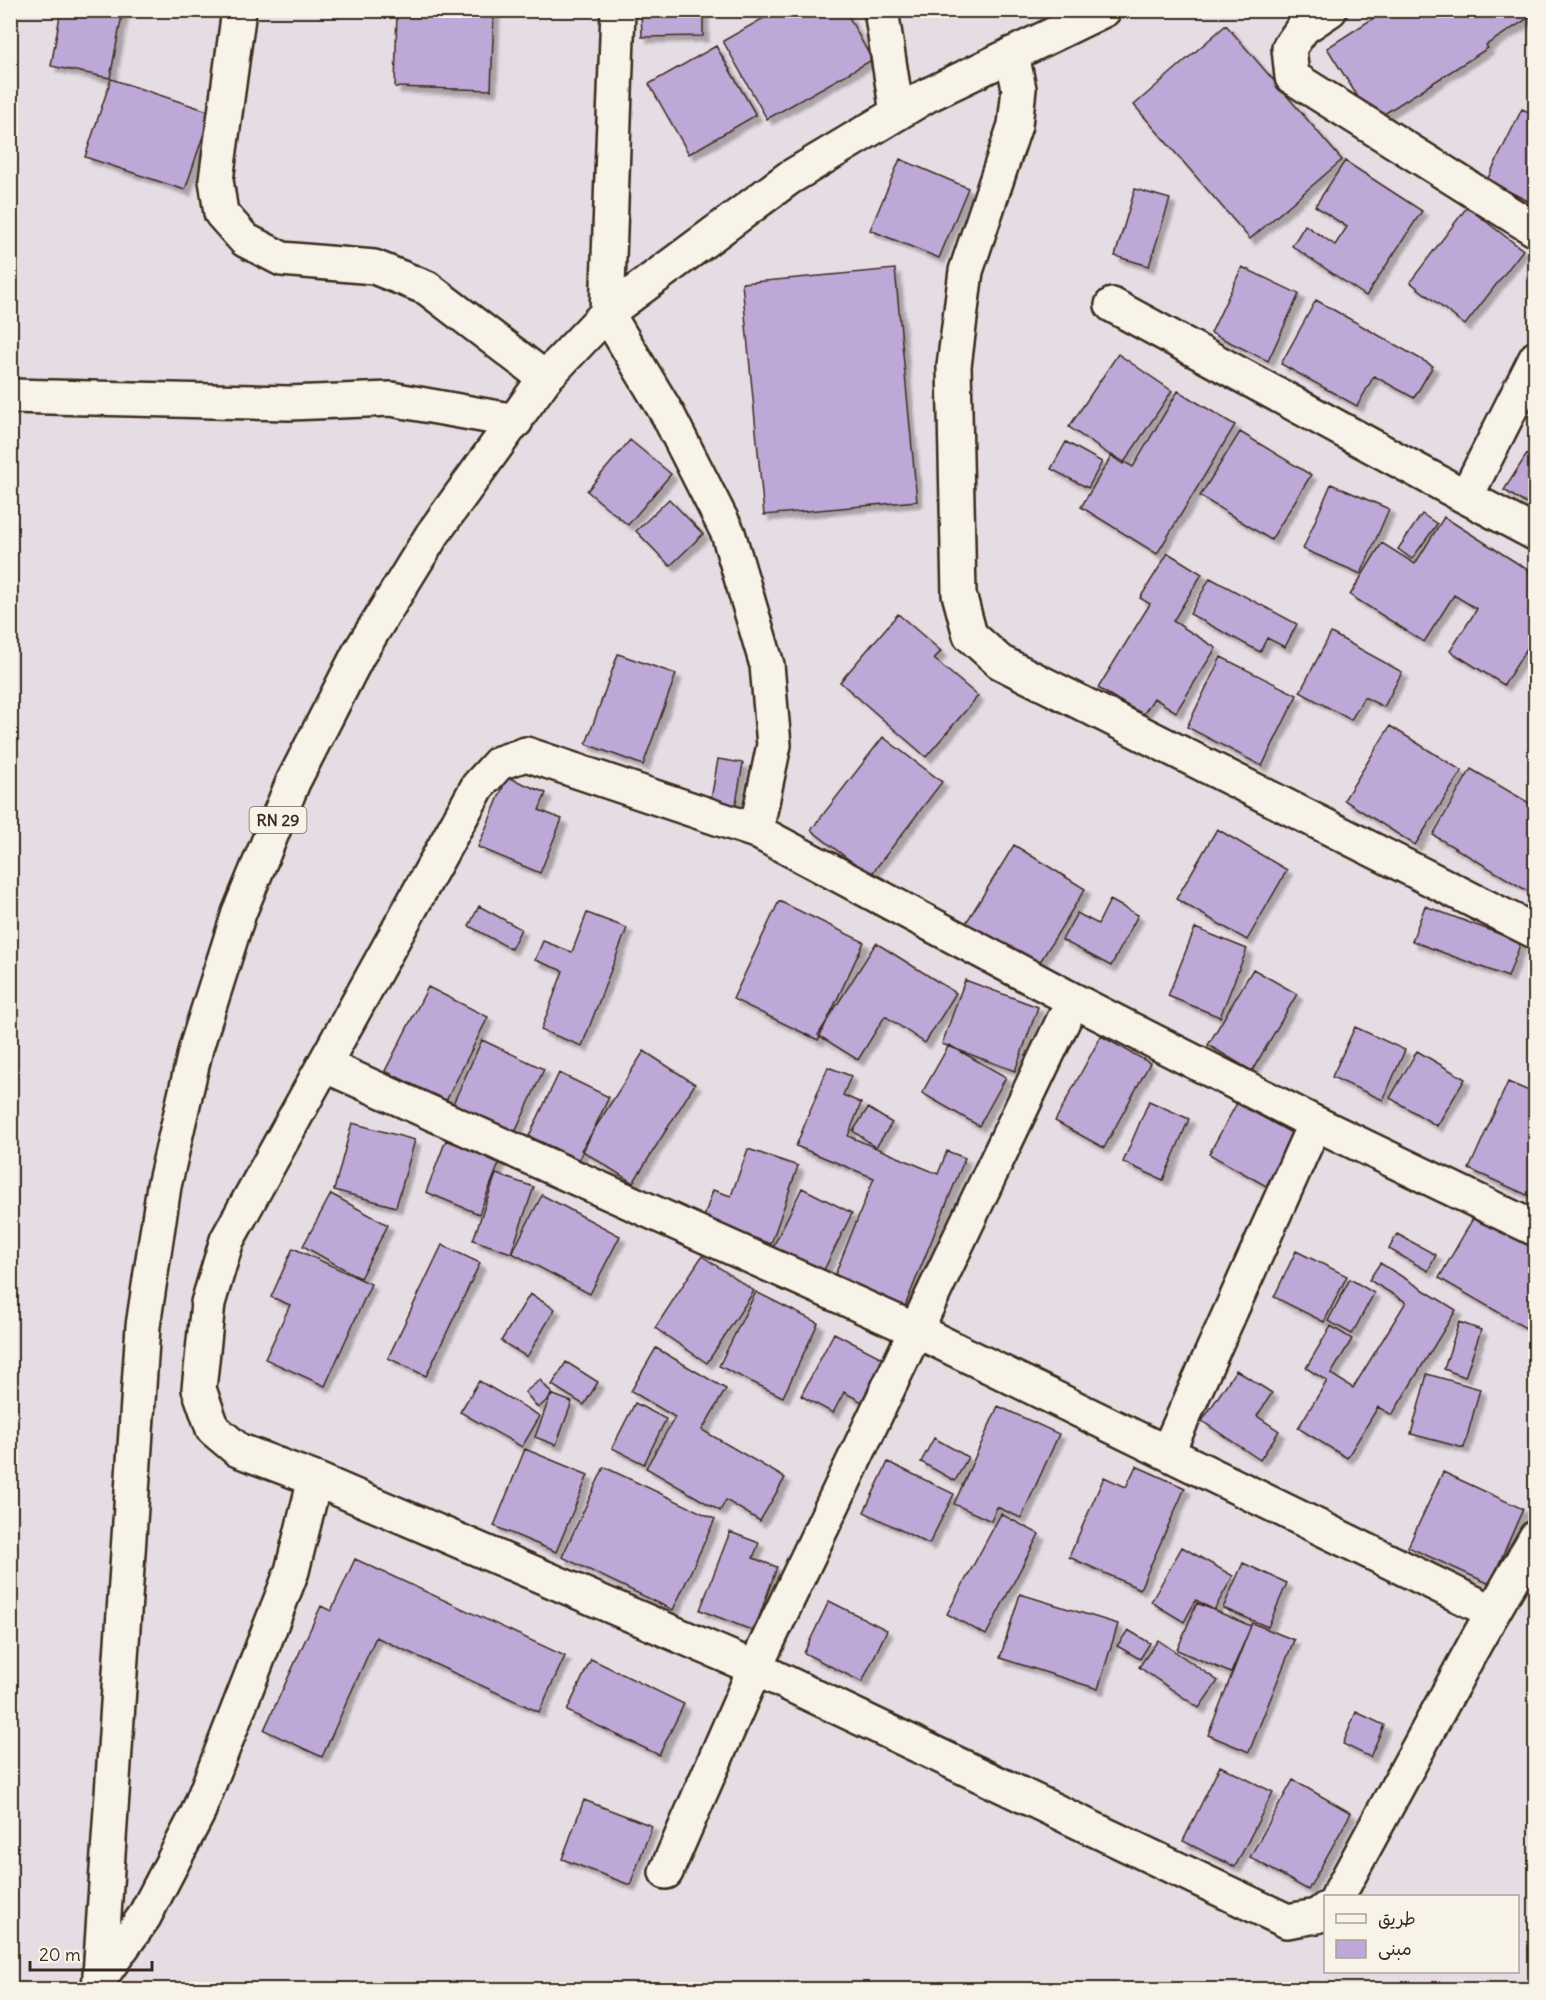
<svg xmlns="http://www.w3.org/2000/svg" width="1546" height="2000" font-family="Delius,'Playpen Sans Arabic',sans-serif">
  <defs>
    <filter id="shadow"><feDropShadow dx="5.5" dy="5.5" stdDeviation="1.5" flood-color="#0004"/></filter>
  </defs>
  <rect width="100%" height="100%" fill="#e6dce3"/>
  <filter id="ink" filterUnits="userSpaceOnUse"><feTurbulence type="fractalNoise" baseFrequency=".0167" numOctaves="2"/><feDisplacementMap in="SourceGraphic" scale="12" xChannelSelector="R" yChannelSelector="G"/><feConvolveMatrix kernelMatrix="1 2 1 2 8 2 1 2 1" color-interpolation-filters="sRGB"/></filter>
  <g filter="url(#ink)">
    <!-- building -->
    <path fill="#bea8d7" stroke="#3b2a1e" stroke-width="1.5" filter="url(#shadow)" d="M61,10H123L110,78L51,66Z
      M397,10H494L491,90L395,87Z
      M641,10H703V36L642,37Z
      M778,10H845L872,60L767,119L723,41Z
      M1386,10H1536V13L1486,45L1488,48L1373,121L1327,48Z
      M1226,25L1342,160L1250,239L1134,105Z
      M716,46L756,115L689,154L649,84Z
      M111,79L211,112L185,190L85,157Z
      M1522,109L1536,115V205L1487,180Z
      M900,159L968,188L939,258L870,230Z
      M1345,161L1422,211L1366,296L1292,246L1305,225L1335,245L1347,227L1315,206Z
      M1135,189L1170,199L1149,266L1115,256Z
      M1467,207L1523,250L1465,325L1410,282Z
      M1242,267L1299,294L1268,361L1211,333Z
      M895,269L917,501L764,515L742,283Z
      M1316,300L1433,366L1414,398L1374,376L1357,406L1281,364Z
      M1118,354L1172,391L1123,464L1069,427Z
      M1178,391L1235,425L1157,554L1081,507L1112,455L1133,467Z
      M1240,432L1311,475L1271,540L1200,496Z
      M630,440L671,474L628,525L587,491Z
      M1536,440V510L1504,490Z
      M1066,442L1102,462L1088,488L1051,469Z
      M1331,484L1389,509L1361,574L1303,549Z
      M669,499L703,534L670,566L636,531Z
      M1422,514L1437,524L1412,559L1398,549Z
      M1444,517L1536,575V634L1504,685L1450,651L1477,609L1454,595L1424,642L1350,595L1382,543L1415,564Z
      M1168,553L1202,574L1173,621L1216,648L1176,712L1154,698L1143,715L1098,688L1150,604L1140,598Z
      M1210,578L1297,624L1285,647L1267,638L1260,652L1190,614Z
      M898,614L941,651L934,659L978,696L926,757L840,682Z
      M1331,633L1402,672L1384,707L1364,697L1351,720L1300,692Z
      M618,654L676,674L643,765L586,744Z
      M1221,657L1297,695L1262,766L1187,727Z
      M1390,726L1462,771L1415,845L1344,800Z
      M883,737L942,782L870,876L811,830Z
      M718,759L743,763L735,809L710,805Z
      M1471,769L1536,807V896L1433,835Z
      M507,777L546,793L539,810L562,819L540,873L478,847Z
      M1217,829L1287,870L1247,940L1176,899Z
      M1014,845L1085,889L1032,975L961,931Z
      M1110,900L1138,915L1111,966L1062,940L1077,913L1098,924Z
      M779,901L864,942L818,1040L733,999Z
      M479,906L521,929L511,949L469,926Z
      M1425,906L1521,942L1508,977L1412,941Z
      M587,913L627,928L582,1046L541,1030L563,971L535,960L543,941L572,952Z
      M1195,928L1247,949L1220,1017L1168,996Z
      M876,943L956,993L925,1043L885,1016L858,1060L818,1035Z
      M1253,969L1297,994L1252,1071L1208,1045Z
      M965,980L1038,1007L1015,1071L942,1044Z
      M428,987L488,1017L446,1101L385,1071Z
      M1355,1027L1405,1050L1383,1100L1332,1077Z
      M1101,1036L1150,1063L1104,1148L1055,1121Z
      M482,1040L544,1069L513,1137L451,1108Z
      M949,1045L1006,1077L979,1126L922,1093Z
      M644,1051L695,1084L633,1183L581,1150Z
      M1417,1051L1465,1079L1437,1126L1390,1098Z
      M828,1067L851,1076L843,1095L861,1103L848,1136L938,1174L947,1151L965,1158L901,1316L830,1287L874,1178L796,1146Z
      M559,1073L609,1097L579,1160L529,1136Z
      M1508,1082L1536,1094V1199L1469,1169Z
      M1149,1101L1189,1119L1163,1180L1123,1162Z
      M1237,1103L1295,1135L1266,1186L1209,1154Z
      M868,1108L892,1123L876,1147L853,1131Z
      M352,1123L415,1140L396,1207L334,1190Z
      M446,1140L500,1161L479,1214L426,1192Z
      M748,1149L798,1166L771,1244L703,1220L713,1190L731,1196Z
      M496,1174L534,1187L511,1253L473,1240Z
      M802,1188L852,1213L822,1274L772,1249Z
      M331,1194L388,1225L360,1278L303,1246Z
      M542,1195L620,1236L590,1294L512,1253Z
      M1475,1215L1536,1250V1334L1439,1278Z
      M1397,1234L1436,1255L1428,1271L1389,1249Z
      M442,1245L480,1263L426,1376L388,1358Z
      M293,1248L371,1284L325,1386L265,1359L290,1305L271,1297Z
      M1296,1251L1347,1276L1324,1322L1274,1297Z
      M702,1256L754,1291L707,1363L655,1328Z
      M1380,1263L1456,1310L1392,1415L1378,1407L1347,1458L1298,1428L1327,1381L1306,1368L1331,1326L1352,1339L1331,1374L1353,1388L1406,1302L1369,1280Z
      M1350,1279L1374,1293L1352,1334L1328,1321Z
      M756,1292L818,1323L783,1397L719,1366Z
      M530,1294L555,1309L527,1357L501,1341Z
      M1459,1322L1481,1330L1465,1377L1444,1369Z
      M834,1333L884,1359L862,1402L844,1392L833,1413L801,1396Z
      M656,1348L726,1389L702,1430L785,1478L760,1521L726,1500L720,1511L646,1468L675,1417L631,1391Z
      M566,1362L598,1382L584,1405L552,1385Z
      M1236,1370L1272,1393L1257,1416L1279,1431L1260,1460L1202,1421Z
      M1427,1374L1480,1389L1464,1448L1411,1434Z
      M540,1380L553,1395L538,1408L525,1392Z
      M479,1381L540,1416L522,1447L460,1412Z
      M551,1394L572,1402L556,1445L535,1437Z
      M635,1403L666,1419L644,1464L612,1448Z
      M998,1406L1059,1434L1021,1518L997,1507L991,1521L954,1504Z
      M934,1438L968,1457L955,1481L921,1462Z
      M525,1449L588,1475L556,1552L494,1526Z
      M888,1462L954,1494L929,1544L864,1512Z
      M1136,1466L1185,1488L1140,1589L1069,1557L1104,1477L1126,1487Z
      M604,1467L715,1519L673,1610L562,1557Z
      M1443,1472L1523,1509L1490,1584L1408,1547Z
      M1001,1514L1039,1534L986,1635L947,1614Z
      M730,1532L759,1543L753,1558L777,1567L754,1631L700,1610Z
      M1182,1547L1233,1576L1214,1610L1196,1600L1184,1622L1151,1602Z
      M355,1559L565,1656L539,1712L376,1637L322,1757L264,1730L321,1606L331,1611Z
      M1243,1563L1287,1583L1268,1627L1223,1608Z
      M1020,1594L1118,1624L1098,1689L1000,1658Z
      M829,1601L887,1630L862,1682L804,1653Z
      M1197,1603L1251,1626L1231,1673L1177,1650Z
      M1252,1623L1294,1640L1249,1752L1208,1735Z
      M1128,1630L1150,1643L1140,1659L1117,1646Z
      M1158,1640L1218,1681L1199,1708L1139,1667Z
      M591,1659L684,1704L659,1755L567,1711Z
      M1356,1712L1384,1725L1370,1757L1343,1744Z
      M1220,1766L1273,1792L1235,1867L1183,1841Z
      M1293,1780L1351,1813L1308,1890L1250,1857Z
      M584,1800L652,1826L630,1885L562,1859Z"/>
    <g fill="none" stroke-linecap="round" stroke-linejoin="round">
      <defs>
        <path id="minor" d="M239,10L216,180L221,213L245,240L282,259L374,267L427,288L545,378
          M881,10L897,113
          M1330,10L1303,28L1289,48L1292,77L1536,230
          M1012,54L1019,89L1015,125L966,271L954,366L959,594L970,635L1000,662L1536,932
          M1112,305L1466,497
          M1536,358L1466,497L1536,534
          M10,396L289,403L391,399L516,421
          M756,831L1073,1000
          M324,1065L915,1330L1493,1612
          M1167,1453L1315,1123
          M315,1479L755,1668L1287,1921L1317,1916L1326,1909
          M666,1872L755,1668L1073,1000L1315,1123L1536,1229
          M1338,1896L1477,1640L1536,1537
          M101,1977L144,1917L197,1815L292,1571L315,1479L238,1450L213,1429L199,1389L208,1303L227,1240L478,786L499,763L526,754L756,831L774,745L767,665L728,533L668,415L607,313L618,10"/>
        <path id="primary" d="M99,1990L143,1326L164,1186L196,1048L239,913L293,782L358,655L432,535L545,378L607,313L789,178L926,96L1104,10"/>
      </defs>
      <!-- minor casing -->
      <use href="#minor" stroke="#3b2a1e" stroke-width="38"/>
      <!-- primary casing -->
      <use href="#primary" stroke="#3b2a1e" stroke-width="38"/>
      <!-- minor -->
      <use href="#minor" stroke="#f7f3e8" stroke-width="33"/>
      <!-- primary -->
      <use href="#primary" stroke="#f7f3e8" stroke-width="33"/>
    </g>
  </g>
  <g text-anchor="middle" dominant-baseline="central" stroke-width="4.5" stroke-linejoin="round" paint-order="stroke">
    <!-- shield labels -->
    <rect fill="#f7f3e8" stroke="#73665b" stroke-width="1.5" x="249.5" y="807" width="57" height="26" rx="4.5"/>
    <g font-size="16" font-weight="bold" fill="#3b2a1e">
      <text x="278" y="820">RN 29</text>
    </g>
  </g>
  <!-- margin -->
  <rect width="1546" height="2000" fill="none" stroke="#f7f3e8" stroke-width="36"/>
  <rect x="18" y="18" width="1510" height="1964" fill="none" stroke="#3b2a1e" stroke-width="2" filter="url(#ink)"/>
  <!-- legend -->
  <rect x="1324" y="1895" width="195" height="78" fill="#f7f3e8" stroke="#aca397" stroke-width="1.5"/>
  <rect x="1336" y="1914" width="30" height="9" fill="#f7f3e8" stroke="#aca397" stroke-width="1.5"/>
  <text x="1378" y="1925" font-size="18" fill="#3b2a1e">طريق</text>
  <rect x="1336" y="1940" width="30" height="18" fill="#bea8d7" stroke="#aca397" stroke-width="1.5"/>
  <text x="1378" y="1955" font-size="18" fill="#3b2a1e">مبنى</text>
  <!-- scale -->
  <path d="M30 1961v9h122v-9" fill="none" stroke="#3b2a1e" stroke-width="3"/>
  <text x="39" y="1961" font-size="18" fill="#3b2a1e" stroke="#f7f3e8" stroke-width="4.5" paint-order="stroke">20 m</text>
</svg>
